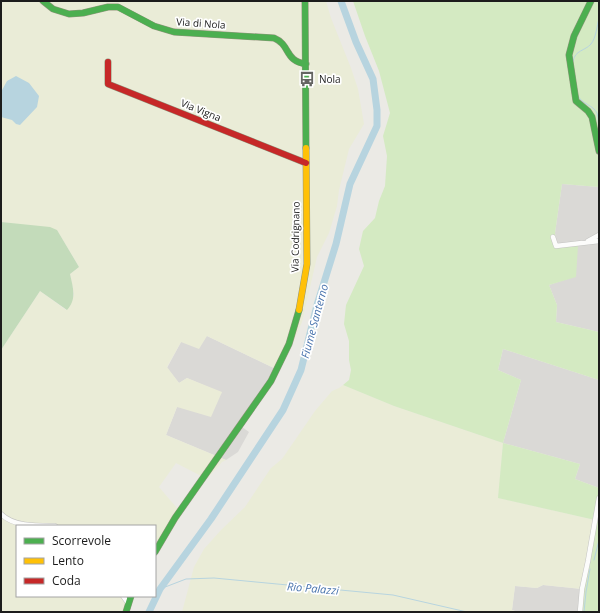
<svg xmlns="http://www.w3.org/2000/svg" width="600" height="613" font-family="'Open Sans',sans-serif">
  <rect width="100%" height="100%" fill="#ebeae5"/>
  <!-- residential -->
  <path fill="#dad9d6" d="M562,184L599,187V332L556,322L557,305L549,285L576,276L557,247L555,233Z
    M207,336L278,370L262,398L242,427L249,432L238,452L226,460L166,435L177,407L222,393L187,378L179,383L167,368L181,342Z
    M503,349L599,380V488L575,479L580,464L503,443L521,380L498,370Z
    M543,585L582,589V612H518L512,610L515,586L537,588Z"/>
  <!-- farmland -->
  <path fill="#eaecd7" d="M1,1H326L331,18L351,68L358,89L364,124L349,149L339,190L337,206L329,233L317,257L302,322L293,343L278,370L207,336L199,349L181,342L167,367L179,383L187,378L222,392L211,417L177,407L166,435L226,460L222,462L207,479L176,463L159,487L182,514L155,557V526H17V596H133L127,612H1V350L40,291L66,310L74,295L70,274L79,267L57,230L1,222Z
    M343,385L394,406L503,443L499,498L595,520L582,589L543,585L537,588L515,586L512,610L518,612H182L194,567L204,549L221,530L245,507L271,468L282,459L315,411L332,391L339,388Z"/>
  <!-- grass -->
  <path fill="#d4eac2" d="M353,1H599V187L562,184L555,233L557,247L578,246L576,277L549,285L557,305L556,322L599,332V380L503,349L498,370L521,380L503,443L580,464L575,479L599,488V612H582V589L595,520L498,498L503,443L394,406L343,385L349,380L351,370L349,360V341L344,324L346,305L364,266L359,249L363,231L375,218L379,201L385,186L387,156L383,136L390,113L379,71L365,36Z"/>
  <!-- forest -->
  <path fill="#c3dbba" d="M1,222L50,227L57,230L79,267L70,274C73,288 77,299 67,310L40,291L1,350Z"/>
  <!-- water -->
  <path fill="#b7d4df" d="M16,76L29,83L39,96L37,107L20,125L16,124L12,120L1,117V92L7,81Z"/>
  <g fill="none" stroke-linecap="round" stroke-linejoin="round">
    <!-- stream -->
    <path stroke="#b7d4df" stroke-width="1" d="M573,61C575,50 585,51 591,44C596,38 597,26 599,18
      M578,96C582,104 593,105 597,113C599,119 598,126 599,132
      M594,560L599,540V518
      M160,589L186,579L214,578L393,595L467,612
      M584,612L586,592L590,569"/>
    <!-- river -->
    <path stroke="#b7d4df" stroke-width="7" d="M149,612L160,589L211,519L283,410L301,370L317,305L336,244L350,184L377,126V110L373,79L356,42L341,1"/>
    <defs>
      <path id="street" d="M553,237L556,246L599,241
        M588,241L599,235
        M1,514C14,527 38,526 55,526
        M123,596L128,603
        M580,612L582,589L588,561L599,498"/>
      <path id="fast" d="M43,1L53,9L69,14L83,13L108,7H118L154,26L174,32L274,38C291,45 284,61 306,64
        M305,1L306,148
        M591,1L574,36L569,55L576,101L588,111L592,117L599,151
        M155,552L175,518L271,381L289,344L299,310
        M126,612L131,596"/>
      <path id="slow" d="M299,310L307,264L306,148"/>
      <path id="jam" d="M108,62V84L306,163"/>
    </defs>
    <!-- street casing -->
    <use href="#street" stroke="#c3c3c1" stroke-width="5.5"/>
    <!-- fast casing -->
    <use href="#fast" stroke="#91957d" stroke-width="7"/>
    <!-- slow casing -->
    <use href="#slow" stroke="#91957d" stroke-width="7"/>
    <!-- jam casing -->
    <use href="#jam" stroke="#91957d" stroke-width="7"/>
    <!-- street -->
    <use href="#street" stroke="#fcfcfb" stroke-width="4.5"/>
    <!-- fast -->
    <use href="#fast" stroke="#4caf50" stroke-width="6"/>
    <!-- slow -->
    <use href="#slow" stroke="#ffc107" stroke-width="6"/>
    <!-- jam -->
    <use href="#jam" stroke="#c62828" stroke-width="6"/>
  </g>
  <!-- icons -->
  <defs>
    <symbol id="bus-bare" viewBox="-9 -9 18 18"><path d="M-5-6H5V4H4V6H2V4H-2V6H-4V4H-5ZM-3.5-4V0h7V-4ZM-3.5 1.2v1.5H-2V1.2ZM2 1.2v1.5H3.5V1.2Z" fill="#646462" stroke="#fff" stroke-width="2.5" paint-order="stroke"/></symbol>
  </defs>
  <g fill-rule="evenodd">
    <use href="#bus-bare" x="296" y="68" width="22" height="22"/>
  </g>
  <g text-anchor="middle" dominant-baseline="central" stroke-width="3.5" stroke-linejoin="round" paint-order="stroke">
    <!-- street labels -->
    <g font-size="10" fill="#1c1c1c" stroke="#fff">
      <text transform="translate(201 23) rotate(4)">Via di Nola</text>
      <text transform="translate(201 110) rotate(22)">Via Vigna</text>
      <text transform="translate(295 237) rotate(-89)">Via Codrignano</text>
    </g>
    <!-- poi labels -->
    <g font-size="10" fill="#1c1c1c" stroke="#fff" text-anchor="start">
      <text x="319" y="79">Nola</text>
    </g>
    <!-- water labels -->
    <g font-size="11" font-style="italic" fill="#4873ad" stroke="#fff">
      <text transform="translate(314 321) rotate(-75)">Fiume Santerno</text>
      <text transform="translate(313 588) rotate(5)">Rio Palazzi</text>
    </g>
  </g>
  <!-- border -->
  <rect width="600" height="613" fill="none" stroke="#1c1c1c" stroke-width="4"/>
  <!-- legend -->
  <rect x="16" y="525" width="140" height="72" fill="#ffffff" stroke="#a4a4a4"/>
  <rect x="24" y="538" width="20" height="6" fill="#4caf50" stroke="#a4a4a4"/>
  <text x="52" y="545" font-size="12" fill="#1c1c1c">Scorrevole</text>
  <rect x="24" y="558" width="20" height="6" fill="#ffc107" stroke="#a4a4a4"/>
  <text x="52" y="565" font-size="12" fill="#1c1c1c">Lento</text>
  <rect x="24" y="578" width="20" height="6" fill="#c62828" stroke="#a4a4a4"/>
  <text x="52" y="585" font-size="12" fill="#1c1c1c">Coda</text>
</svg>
